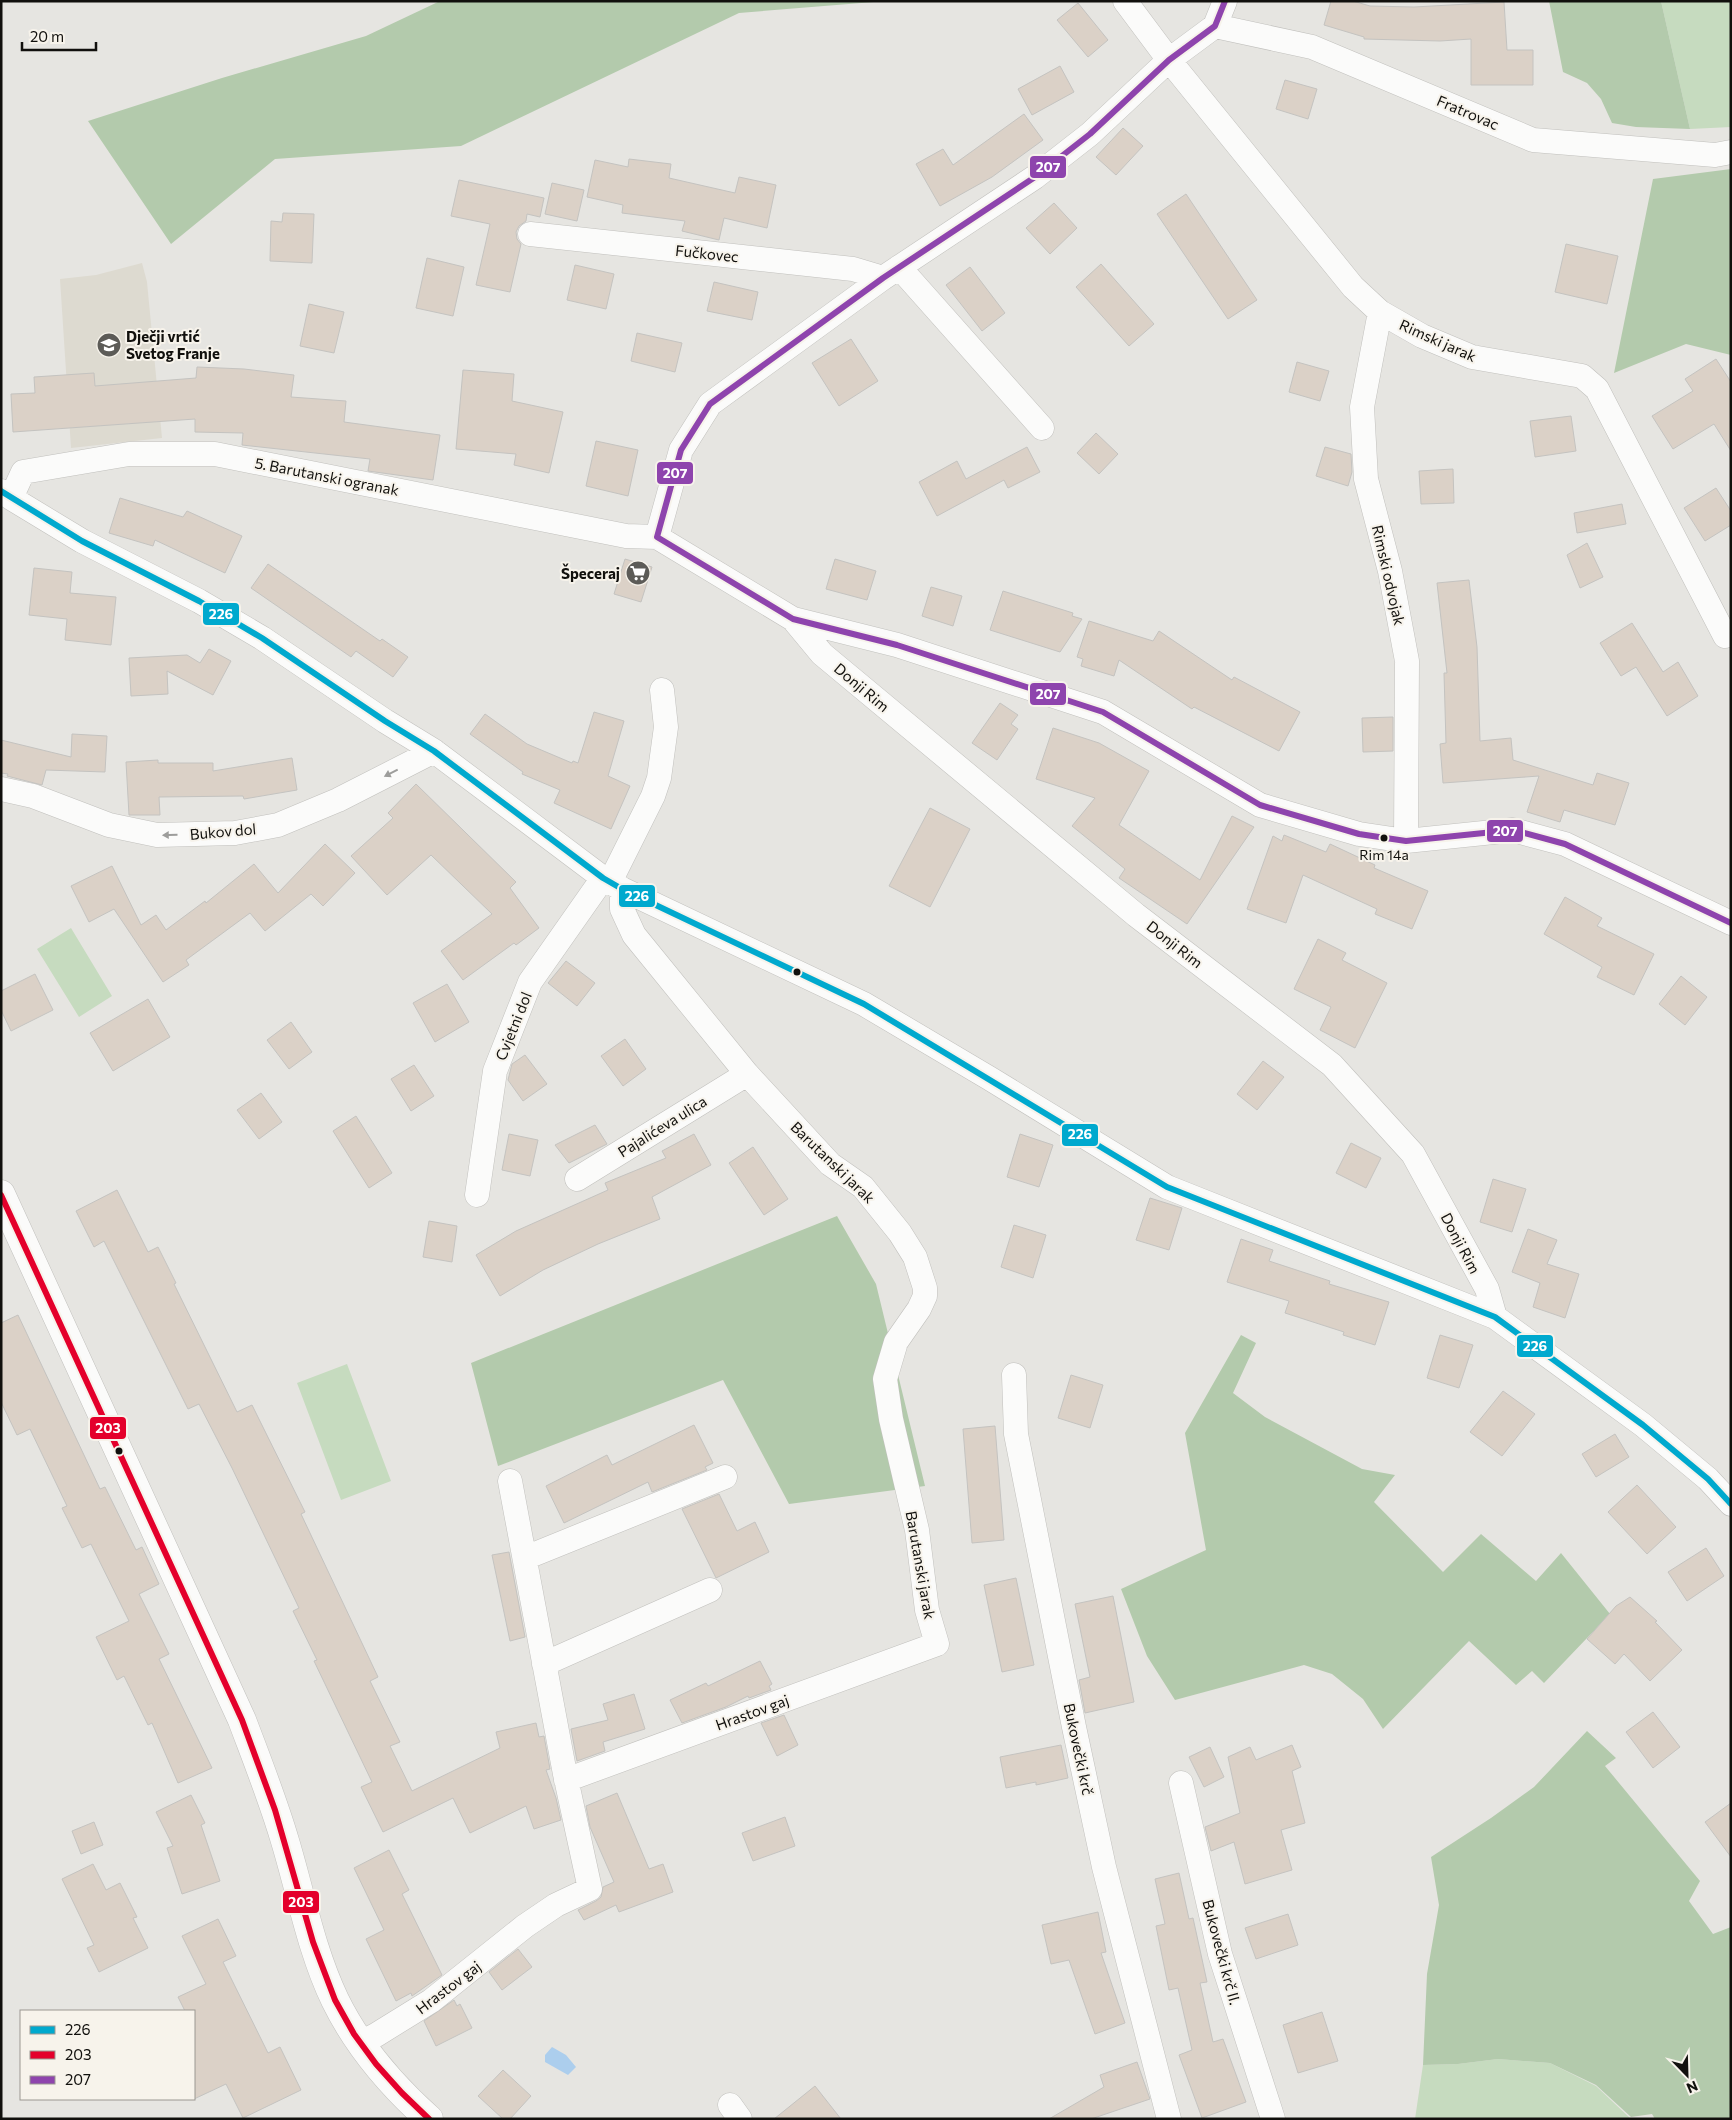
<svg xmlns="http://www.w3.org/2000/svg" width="1732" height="2120" font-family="Commissioner,sans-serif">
  <rect width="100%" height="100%" fill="#e6e5e1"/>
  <!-- built -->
  <path fill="#dddad0" d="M142,263L147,282L162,438L71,448L60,279L96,275Z"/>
  <!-- green -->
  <path fill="#c6dbbf" d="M1661,1H1731V127L1690,129Z
    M71,928L112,996L79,1017L37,949Z
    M347,1364L391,1481L341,1500L297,1383Z
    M1498,2059L1550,2063L1596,2086L1631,2119H1415L1423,2065L1458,2064Z"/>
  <!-- forest -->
  <path fill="#b3caac" d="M440,1H886L739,13L461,146L275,159L171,244L88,121L222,78L366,36Z
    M1549,1H1661L1690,129L1636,127L1612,123L1601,99L1587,83L1563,72Z
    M1731,169V355L1686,344L1614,373L1653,179Z
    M837,1216L876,1284L925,1486L789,1504L723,1380L498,1466L471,1363Z
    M1241,1335L1256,1343L1233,1393L1265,1417L1362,1469L1395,1475L1374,1502L1443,1572L1481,1534L1536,1581L1561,1553L1610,1614L1544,1683L1532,1671L1516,1685L1469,1641L1383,1729L1363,1699L1332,1674L1304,1665L1175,1700L1147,1656L1121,1589L1206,1550L1185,1433Z
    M1587,1731L1616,1758L1605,1766L1700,1881L1689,1901L1713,1934L1731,1927V2119H1655L1652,2114L1631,2117L1596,2085L1550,2063L1498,2059L1458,2064L1423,2065L1427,1974L1439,1905L1431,1857L1491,1818L1534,1787Z"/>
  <!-- water -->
  <path fill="#acceed" d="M552,2047L566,2055L576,2067L568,2075L545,2062V2055Z"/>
  <!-- building -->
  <path fill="#dbd1c7" stroke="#c4c3c0" d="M1331,1H1353L1370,6L1414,7L1504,2L1507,50H1533V85H1471V39L1440,41L1364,39V37L1324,25Z
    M1078,3L1108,40L1088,57L1057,20Z
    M1060,66L1074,92L1032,115L1018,89Z
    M1285,80L1317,89L1308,119L1276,109Z
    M1024,114L1043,140L992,177L940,206L916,164L943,149L953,165Z
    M1123,128L1143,146L1116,175L1096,157Z
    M629,159L671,164L669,178L735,193L739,177L776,185L767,228L724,218L719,240L682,231L685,221L622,213L623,205L587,197L595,160L628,167Z
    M459,180L544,198L540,217L527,214L526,221L519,226L516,232L517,239L521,244L510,292L476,285L490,224L451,216Z
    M552,183L584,190L577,221L545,214Z
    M1186,194L1257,300L1228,319L1157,214Z
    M1054,203L1077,228L1050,254L1026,228Z
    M283,213L314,214L312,263L270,261L271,221L282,222Z
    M1566,244L1618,256L1607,304L1555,292Z
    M427,258L464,267L453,316L416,308Z
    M1101,264L1154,324L1129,346L1076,287Z
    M575,265L614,274L606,309L567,300Z
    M970,267L1005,313L982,331L946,285Z
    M714,282L758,292L752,320L707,311Z
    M309,304L344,312L334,353L300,346Z
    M637,333L682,343L675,372L631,361Z
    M851,339L878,381L839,406L812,363Z
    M1716,359L1731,382V451L1714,424L1673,449L1652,416L1693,391L1685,379Z
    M1297,362L1329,371L1320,401L1289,392Z
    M197,367L244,369L294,375L291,397L346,401L344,422L440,435L433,480L368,471L370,459L242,445L243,433L195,432V419L13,432L11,394L35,393L34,377L94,373L95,386L196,378Z
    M463,370L514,374L512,401L563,412L549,473L514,465L516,454L456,449Z
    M1571,416L1576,451L1535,457L1530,421Z
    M1096,433L1118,454L1099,474L1077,453Z
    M596,441L638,450L628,496L586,486Z
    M1027,447L1040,472L1008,488L1004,480L937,516L919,482L957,461L966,479Z
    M1325,447L1351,454L1352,472L1348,486L1316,476Z
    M1453,469L1454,503L1421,504L1419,471Z
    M1716,488L1731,511V525L1705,541L1684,508Z
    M120,498L183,517L187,511L242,536L225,573L155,540L153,546L109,533Z
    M1622,504L1626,524L1577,533L1574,513Z
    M1587,543L1603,577L1580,588L1567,555Z
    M625,559L652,567L641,602L614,594Z
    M835,559L876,571L867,600L826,589Z
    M268,564L380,641L382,639L408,657L393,677L356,651L351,657L251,588Z
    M34,568L72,572L70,593L116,597L111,645L65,640L67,619L29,615Z
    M1469,580L1477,647L1480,741L1511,738L1513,760L1593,785L1597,773L1629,783L1615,825L1564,810L1560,822L1527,812L1539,776L1443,783L1440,744L1446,743L1444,673H1447L1437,583Z
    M931,587L962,596L953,626L922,616Z
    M1003,591L1073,613L1072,616L1082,619L1060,652L990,630Z
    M1089,621L1153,641L1159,631L1232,680L1234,677L1300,712L1279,751L1194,707L1192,709L1119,660L1114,676L1081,666L1083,659L1077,657Z
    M1632,623L1663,672L1678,662L1698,696L1667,716L1636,667L1621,676L1600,643Z
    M209,649L231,661L213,695L167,671L168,694L131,696L129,658L187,655L200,663Z
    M1000,703L1018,715L1011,724L1018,729L997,760L972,743Z
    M594,712L624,721L608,776L630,786L611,829L554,803L560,790L522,774L523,772L470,734L485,714L527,744L572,763L573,761L578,763Z
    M1393,717V751L1363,752L1362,718Z
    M1053,728L1099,743L1149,771L1119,825L1200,880L1232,816L1254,827L1187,924L1119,878L1125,869L1072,826L1095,798L1036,779Z
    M72,734L107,736L105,772L46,770L42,785L7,776L8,774L1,773V740L71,757Z
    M292,758L297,790L244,799L243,796L159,797L160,815H129L126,762L158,760V763H213V771Z
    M416,784L516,882L510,888L539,928L516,945L514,943L463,980L441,951L492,914L431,855L387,895L351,856L393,818L388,813Z
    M930,808L970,829L930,907L889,886Z
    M1284,835L1326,852L1330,844L1375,865L1374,868L1428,891L1412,929L1375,914L1377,909L1303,875L1286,923L1247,909L1273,836L1282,841Z
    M325,844L355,873L323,906L311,894L265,931L250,913L186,960L189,965L163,982L114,909L89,922L71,886L112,866L141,925L156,915L166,930L205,901L206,903L254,864L278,893Z
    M1565,897L1602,918L1597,926L1654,954L1634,995L1597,977L1602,967L1544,934Z
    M1318,939L1346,953L1342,960L1387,983L1355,1048L1320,1030L1331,1007L1294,989Z
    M566,961L595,983L577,1006L548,983Z
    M35,974L53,1010L11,1031L1,1010V991Z
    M1681,976L1707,997L1685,1025L1659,1004Z
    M447,984L469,1022L435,1042L413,1003Z
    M148,999L170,1037L113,1071L90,1033Z
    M291,1022L312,1052L289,1069L267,1040Z
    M625,1039L646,1069L623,1086L601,1056Z
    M525,1055L547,1084L523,1101L508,1080L512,1064Z
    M1263,1061L1284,1077L1257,1110L1237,1094Z
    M414,1065L434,1096L411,1111L391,1079Z
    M261,1093L282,1122L259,1139L237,1110Z
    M356,1116L392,1173L369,1188L333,1131Z
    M595,1125L607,1144L569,1163L555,1145Z
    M509,1134L538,1140L530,1176L502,1170Z
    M694,1134L711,1165L652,1197L660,1219L598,1244L543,1270L500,1296L476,1255L516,1231L608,1190L605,1183L666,1158L662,1151Z
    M1020,1134L1053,1145L1039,1187L1007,1177Z
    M1351,1143L1381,1158L1366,1188L1336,1173Z
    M753,1147L788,1199L764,1215L729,1163Z
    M1493,1179L1526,1189L1512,1232L1480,1222Z
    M117,1190L148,1252L158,1247L176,1283L174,1284L237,1412L252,1405L305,1512L301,1514L378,1677L370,1681L400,1742L390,1746L412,1791L500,1748L496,1732L536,1723L539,1737L544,1736L550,1769L546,1770L556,1798L561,1820L534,1829L526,1806L470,1833L453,1798L383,1832L361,1787L372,1782L314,1661L317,1660L293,1611L299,1608L232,1468L199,1404L188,1409L104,1241L94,1247L76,1211Z
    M1150,1198L1182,1208L1169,1250L1136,1240Z
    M429,1221L457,1226L452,1262L423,1257Z
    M1014,1225L1046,1235L1033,1278L1001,1267Z
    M1528,1229L1557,1240L1547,1264L1579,1274L1565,1318L1533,1307L1540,1283L1512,1272Z
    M1241,1239L1273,1250L1269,1261L1330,1281L1329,1284L1389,1302L1375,1345L1343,1335L1344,1332L1285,1313L1289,1301L1227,1282Z
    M18,1315L100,1489L105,1487L136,1550L142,1547L159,1584L139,1594L169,1654L159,1659L212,1768L178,1783L152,1723L148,1725L124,1676L117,1680L96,1637L129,1621L91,1544L82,1548L62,1508L67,1506L30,1429L17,1435L1,1402V1323Z
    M1440,1335L1473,1345L1459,1388L1427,1378Z
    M1071,1375L1103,1385L1090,1428L1058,1418Z
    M1503,1391L1535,1414L1502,1456L1470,1432Z
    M694,1425L713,1463L705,1467L707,1470L652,1492L648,1482L564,1523L546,1486L607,1455L612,1465Z
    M995,1426L1004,1540L972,1543L963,1429Z
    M1615,1434L1629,1457L1596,1477L1582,1454Z
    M1637,1485L1676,1527L1647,1554L1608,1512Z
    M719,1494L737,1531L755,1522L769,1552L716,1578L682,1509Z
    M1706,1548L1724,1576L1687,1601L1668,1572Z
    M509,1552L525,1637L510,1641L492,1555Z
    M1016,1578L1034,1665L1002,1672L984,1585Z
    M1113,1596L1134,1702L1085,1713L1079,1680L1090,1677L1075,1604Z
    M1630,1597L1657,1621L1655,1622L1682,1650L1650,1681L1624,1654L1615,1664L1587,1639L1616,1606Z
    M760,1661L772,1684L769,1686L771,1690L749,1698L748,1696L726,1707L682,1723L670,1700L706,1683L708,1686Z
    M634,1694L645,1729L603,1742L605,1751L577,1761L571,1729L608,1720L603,1704Z
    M1653,1712L1680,1747L1653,1768L1626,1732Z
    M784,1715L798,1745L777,1756L761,1723Z
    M1061,1745L1068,1778L1036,1785V1782L1006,1788L1000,1757Z
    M1292,1745L1301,1767L1292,1771L1305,1823L1281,1830L1292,1870L1245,1884L1234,1842L1211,1851L1205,1827L1240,1813L1228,1757L1250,1747L1256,1760Z
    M1210,1747L1224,1777L1204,1787L1189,1757Z
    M617,1793L649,1869L663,1864L673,1892L619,1912L616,1905L584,1920L578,1910L596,1901L601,1897L603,1887L614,1882L590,1827L586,1806Z
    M191,1795L205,1823L201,1825L220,1881L182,1894L167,1848L173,1846L156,1812Z
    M1731,1803V1857L1705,1822Z
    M785,1817L795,1846L753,1861L742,1833Z
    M94,1822L103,1845L81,1854L72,1831Z
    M389,1850L409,1890L402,1894L442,1975L412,1996L411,1993L396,2001L366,1939L384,1930L354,1868Z
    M93,1864L106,1890L120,1883L137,1917L133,1918L148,1948L99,1972L87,1948L94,1945L62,1879Z
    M1179,1873L1189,1919L1193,1918L1207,1982L1200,1983L1213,2042L1223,2039L1246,2102L1202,2118L1179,2055L1192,2050L1178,1988L1169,1990L1156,1926L1165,1924L1155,1879Z
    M1098,1912L1106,1952L1101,1953L1125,2023L1095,2034L1069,1960L1051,1964L1042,1925Z
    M1288,1914L1298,1945L1256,1959L1245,1928Z
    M218,1919L236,1956L223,1962L268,2053L280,2047L301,2090L243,2118L226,2084L194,2099V2011H185L178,1997L206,1984L182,1936Z
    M518,1949L532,1967L502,1990L489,1972Z
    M454,2000L457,2006L460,2004L472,2028L436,2046L424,2021Z
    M1322,2012L1338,2061L1298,2073L1283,2025Z
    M1137,2062L1150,2099L1091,2119H1049L1104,2087L1100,2075Z
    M503,2070L531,2096L510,2119H503L478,2096Z
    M815,2086L841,2119H774Z"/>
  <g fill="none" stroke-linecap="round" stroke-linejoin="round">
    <defs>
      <path id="minor" d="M1125,1L1169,60L1353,287L1380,312L1422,336L1472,357L1582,376L1597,389L1725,636L1731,633
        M1215,26L1312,47L1533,140L1715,155L1731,152
        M530,234L853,269L883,278
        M899,267L1042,428
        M1380,312L1362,407L1366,479L1390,571L1407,661L1406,841
        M1,491L11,498L82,541L199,601L262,638L385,721L434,751L603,878L622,889L864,1004L989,1078L1167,1187L1495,1317L1643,1425L1708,1479L1731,1504
        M11,498L23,472L129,454H215L626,536L657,537L793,619L897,645L1103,712L1260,805L1359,834L1406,841L1513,830L1565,844L1731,923
        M657,537L681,450L710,404L883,278L1035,177L1090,134L1169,60L1215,26L1225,1
        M793,619L822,654L1136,915L1332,1065L1413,1154L1487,1289L1495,1317
        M1,789L33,796L109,825L157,835L235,833L278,825L338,800L434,751
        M610,882L653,796L659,778L666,727L662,690
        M577,1179L747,1074
        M477,1195L495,1071L530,982L603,878
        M1014,1375L1016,1434L1074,1727L1104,1867L1169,2119
        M525,1558L725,1477
        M544,1664L710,1590
        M566,1780L937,1644L927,1610L917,1530L891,1419L885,1379L896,1342L919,1309L925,1296V1288L915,1257L900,1233L863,1187L830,1164L747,1074L634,935L622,909V889
        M1181,1783L1220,1954L1273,2119
        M360,2043L376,2035L431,2001L525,1926L556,1905L590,1889L565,1774L510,1481
        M730,2105L740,2119"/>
      <path id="major" d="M1,1194L242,1720C257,1760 273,1800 285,1841C301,1894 311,1950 335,2000C358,2047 391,2085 429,2119"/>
    </defs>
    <!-- minor casing -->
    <use href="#minor" stroke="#c1c0bd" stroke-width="25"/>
    <!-- major casing -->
    <use href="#major" stroke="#c1c0bd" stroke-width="29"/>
    <!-- minor -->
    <use href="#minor" stroke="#fbfbfa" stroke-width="24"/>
    <!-- major -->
    <use href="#major" stroke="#fbfbfa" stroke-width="28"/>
    <defs>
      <path id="bus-1" d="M1,491L82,541L199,601L262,638L385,721L434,751L603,878L622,889L864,1004L1167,1187L1495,1317L1643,1425L1708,1479L1731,1504"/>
      <path id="bus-2" d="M1,1195L242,1720L275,1810L313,1942L335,2000L354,2034L376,2064L402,2093L429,2119"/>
      <path id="bus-3" d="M1225,1L1215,26L1169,60L1090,134L1035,177L883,278L710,404L681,450L657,537L793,619L897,645L1103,712L1260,805L1359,834L1406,841L1513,830L1565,844L1731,923"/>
    </defs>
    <!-- bus-1 casing -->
    <use href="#bus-1" stroke="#f7f3eb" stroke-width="10"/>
    <!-- bus-2 casing -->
    <use href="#bus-2" stroke="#f7f3eb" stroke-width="10"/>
    <!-- bus-3 casing -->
    <use href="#bus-3" stroke="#f7f3eb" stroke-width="10"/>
    <!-- bus-1 -->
    <use href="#bus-1" stroke="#00a9ce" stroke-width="6"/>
    <!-- bus-2 -->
    <use href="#bus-2" stroke="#e4002b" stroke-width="6"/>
    <!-- bus-3 -->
    <use href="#bus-3" stroke="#8e44ad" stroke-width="6"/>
  </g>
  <!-- one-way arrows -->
  <defs><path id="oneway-solid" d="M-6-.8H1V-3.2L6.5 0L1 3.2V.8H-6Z" transform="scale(1.25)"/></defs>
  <g fill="#9d9d9b">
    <use href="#oneway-solid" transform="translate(391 773) rotate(153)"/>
    <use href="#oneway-solid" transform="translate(170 835) rotate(179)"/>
  </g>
  <!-- icons -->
  <defs>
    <symbol id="school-disc" viewBox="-11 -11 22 22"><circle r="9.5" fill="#5c5b57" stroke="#f7f3eb"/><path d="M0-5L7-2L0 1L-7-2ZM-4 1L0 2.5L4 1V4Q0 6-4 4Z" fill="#fff"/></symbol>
    <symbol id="supermarket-disc" viewBox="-11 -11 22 22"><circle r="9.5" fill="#5c5b57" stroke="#f7f3eb"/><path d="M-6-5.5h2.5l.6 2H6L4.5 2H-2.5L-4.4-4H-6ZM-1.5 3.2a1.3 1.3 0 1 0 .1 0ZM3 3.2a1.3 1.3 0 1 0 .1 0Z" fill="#fff"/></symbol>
  </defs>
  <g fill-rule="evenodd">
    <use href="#school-disc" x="95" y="331" width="28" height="28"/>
    <use href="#supermarket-disc" x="624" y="559" width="28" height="28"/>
  </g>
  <!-- markers -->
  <g fill="#11100d" stroke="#f7f3eb" stroke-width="2">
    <circle cx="1384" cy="838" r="4.5"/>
    <circle cx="797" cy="972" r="4.5"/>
    <circle cx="119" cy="1451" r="4.5"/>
  </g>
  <g text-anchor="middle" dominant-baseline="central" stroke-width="4" stroke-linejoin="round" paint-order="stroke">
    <!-- bus labels -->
    <g font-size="14" fill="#11100d" stroke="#f7f3eb">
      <text x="1384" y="854">Rim 14a</text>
    </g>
    <!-- street labels -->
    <g font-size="15" fill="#11100d" stroke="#f7f3eb">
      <text transform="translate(1468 112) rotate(23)">Fratrovac</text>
      <text transform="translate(707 253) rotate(6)">Fučkovec</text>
      <text transform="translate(1438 340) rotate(24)">Rimski jarak</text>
      <text transform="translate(327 476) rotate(11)">5. Barutanski ogranak</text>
      <text transform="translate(1389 575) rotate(77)">Rimski odvojak</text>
      <text transform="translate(862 687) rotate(40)">Donji Rim</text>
      <text transform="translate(223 831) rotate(-5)">Bukov dol</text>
      <text transform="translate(1175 944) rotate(38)">Donji Rim</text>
      <text transform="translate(513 1026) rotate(-68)">Cvjetni dol</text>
      <text transform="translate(662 1126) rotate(-32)">Pajalićeva ulica</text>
      <text transform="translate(833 1162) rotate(44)">Barutanski jarak</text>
      <text transform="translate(1461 1243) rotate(62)">Donji Rim</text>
      <text transform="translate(921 1565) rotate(80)">Barutanski jarak</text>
      <text transform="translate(752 1712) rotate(-20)">Hrastov gaj</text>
      <text transform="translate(1079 1749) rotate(78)">Bukovečki krč</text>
      <text transform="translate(1222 1952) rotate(75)">Bukovečki krč II.</text>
      <text transform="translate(448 1987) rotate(-37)">Hrastov gaj</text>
    </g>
    <!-- poi labels -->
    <g font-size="15" font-weight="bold" fill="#11100d" stroke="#f7f3eb" text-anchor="start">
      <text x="126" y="336">Dječji vrtić<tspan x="126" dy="17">Svetog Franje</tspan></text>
      <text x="620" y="573" text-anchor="end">Špeceraj</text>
    </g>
  </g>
  <g stroke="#f7f3eb" stroke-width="2">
    <rect x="1029" y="155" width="38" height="24" rx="5" fill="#8e44ad"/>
    <rect x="656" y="461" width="38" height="24" rx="5" fill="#8e44ad"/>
    <rect x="202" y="602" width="38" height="24" rx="5" fill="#00a9ce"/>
    <rect x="1029" y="682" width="38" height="24" rx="5" fill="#8e44ad"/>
    <rect x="1486" y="819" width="38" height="24" rx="5" fill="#8e44ad"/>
    <rect x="618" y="884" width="38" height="24" rx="5" fill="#00a9ce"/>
    <rect x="1061" y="1123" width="38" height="24" rx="5" fill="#00a9ce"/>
    <rect x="1516" y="1334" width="38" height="24" rx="5" fill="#00a9ce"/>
    <rect x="89" y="1416" width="38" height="24" rx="5" fill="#e4002b"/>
    <rect x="282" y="1890" width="38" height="24" rx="5" fill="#e4002b"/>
  </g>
  <g font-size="14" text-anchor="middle" font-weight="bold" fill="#fff">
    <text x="1048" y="172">207</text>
    <text x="675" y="478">207</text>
    <text x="221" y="619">226</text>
    <text x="1048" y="699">207</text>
    <text x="1505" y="836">207</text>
    <text x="637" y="901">226</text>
    <text x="1080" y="1139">226</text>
    <text x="1535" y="1351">226</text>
    <text x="108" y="1433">203</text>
    <text x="301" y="1907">203</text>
  </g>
  <!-- border -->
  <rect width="1732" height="2120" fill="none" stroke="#11100d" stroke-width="5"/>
  <!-- legend -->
  <rect x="20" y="2010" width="175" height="90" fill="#f7f3eb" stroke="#9b9892"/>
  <rect x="30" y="2026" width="25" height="8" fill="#00a9ce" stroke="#9b9892"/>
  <text x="65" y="2035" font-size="15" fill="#11100d">226</text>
  <rect x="30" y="2051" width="25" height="8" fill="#e4002b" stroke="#9b9892"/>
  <text x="65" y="2060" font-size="15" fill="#11100d">203</text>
  <rect x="30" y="2076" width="25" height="8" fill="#8e44ad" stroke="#9b9892"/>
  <text x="65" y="2085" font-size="15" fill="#11100d">207</text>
  <!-- north arrow -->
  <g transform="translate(1687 2075) rotate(157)" stroke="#f7f3eb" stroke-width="4" paint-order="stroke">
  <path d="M0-4L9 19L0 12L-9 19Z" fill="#11100d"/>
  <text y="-8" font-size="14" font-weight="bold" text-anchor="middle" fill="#11100d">N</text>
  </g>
  <!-- scale -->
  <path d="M22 42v8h74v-8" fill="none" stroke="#11100d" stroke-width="2.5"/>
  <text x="30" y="42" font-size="15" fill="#11100d" stroke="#f7f3eb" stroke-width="4" paint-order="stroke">20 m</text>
</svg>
